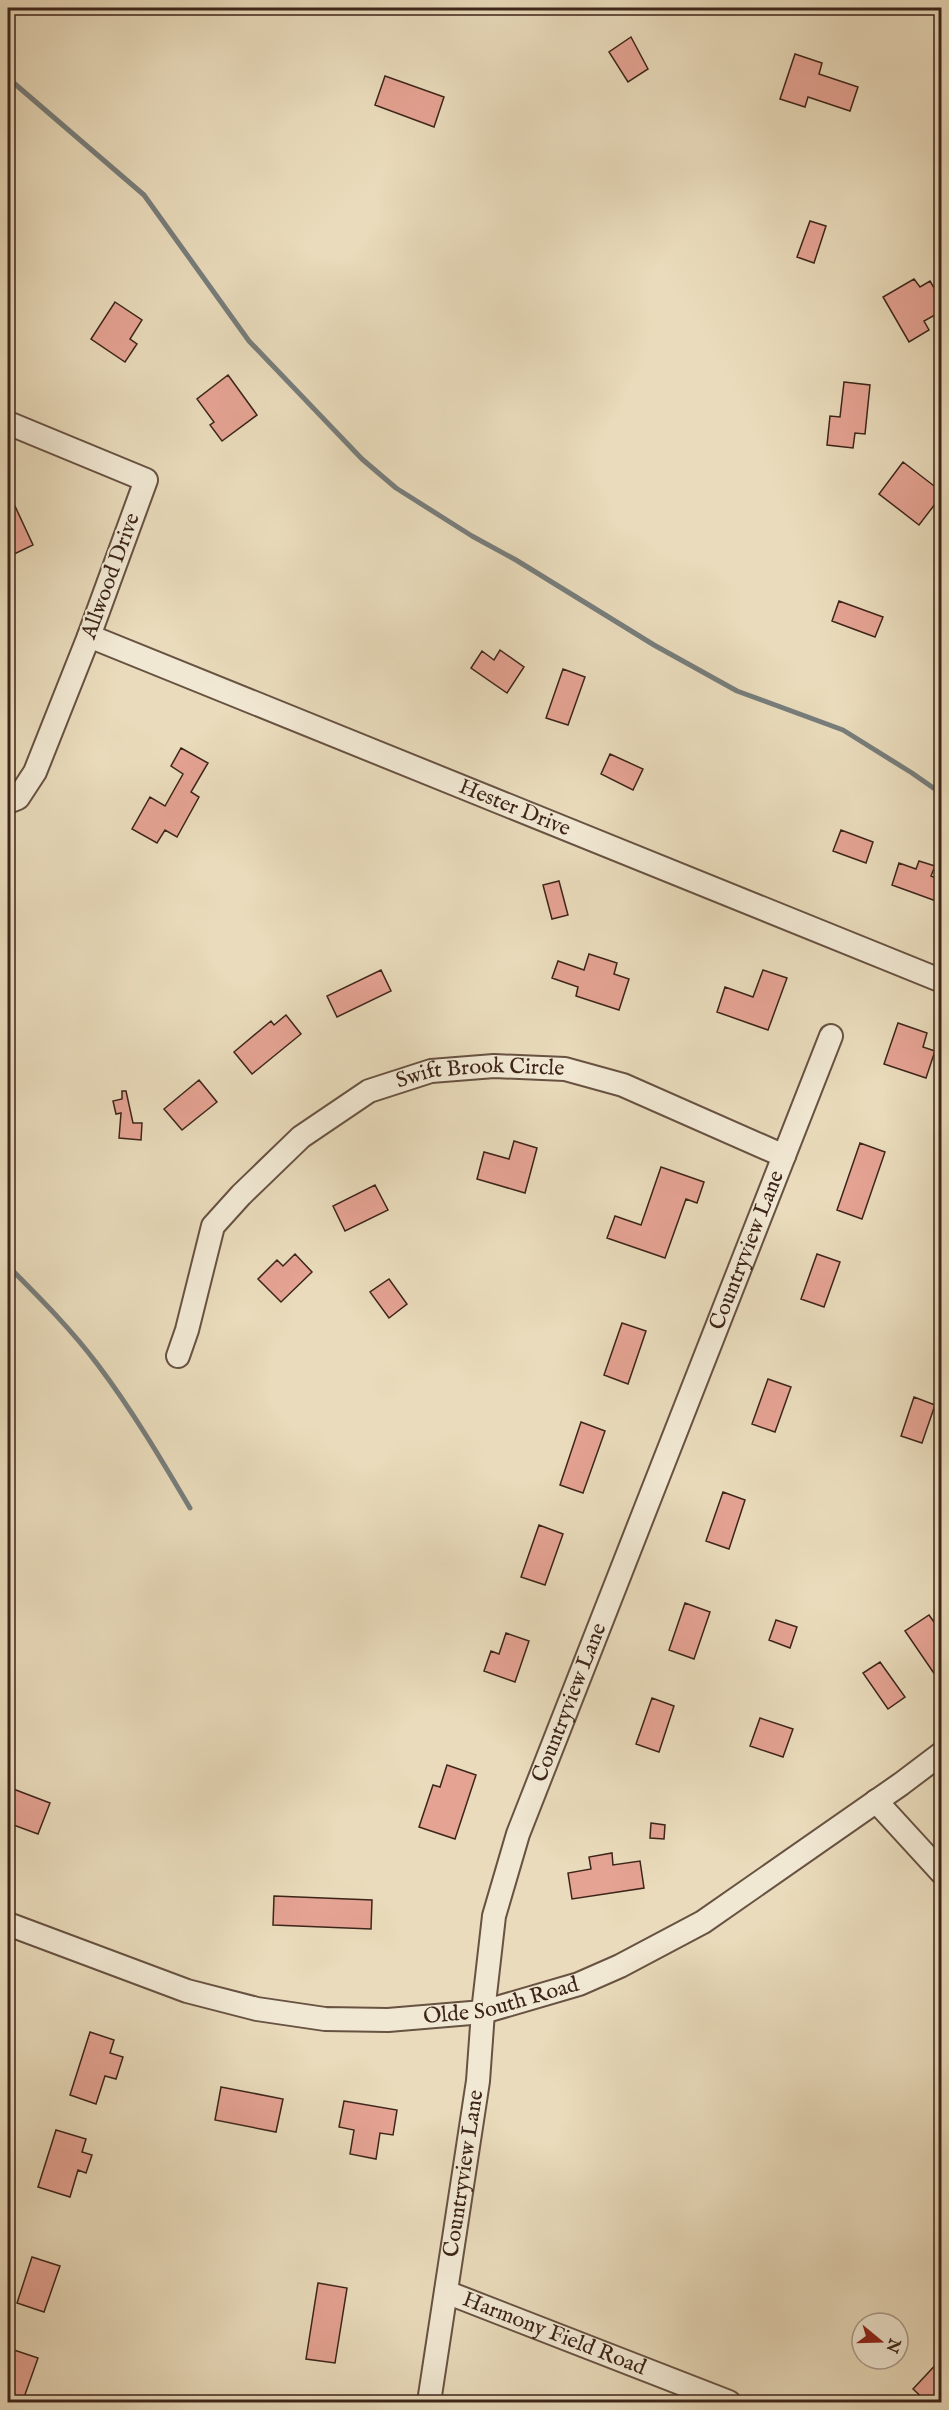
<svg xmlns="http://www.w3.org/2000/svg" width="949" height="2410" font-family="'IM FELL English',serif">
  <rect width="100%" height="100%" fill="#e9dbbb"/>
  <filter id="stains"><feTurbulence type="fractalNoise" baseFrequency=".00333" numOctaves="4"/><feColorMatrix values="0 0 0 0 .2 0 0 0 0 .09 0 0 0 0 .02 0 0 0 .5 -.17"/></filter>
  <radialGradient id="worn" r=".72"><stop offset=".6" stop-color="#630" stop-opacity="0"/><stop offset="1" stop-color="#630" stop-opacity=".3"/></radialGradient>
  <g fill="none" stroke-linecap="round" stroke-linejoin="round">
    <!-- stream -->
    <path stroke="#777d7b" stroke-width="5" d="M8,78L144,195L249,341L362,459L396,488L472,536L516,560L654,645L737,691L843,730L912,773L942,794
      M8,1266C39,1297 71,1329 98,1365C132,1410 161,1459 190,1508"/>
  </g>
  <!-- building -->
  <path fill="#e5a393" stroke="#3d251a" stroke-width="1.5" d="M631,37L648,69L628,82L609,52Z
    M795,54L822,63L819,74L858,87L850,111L808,97L805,107L780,99Z
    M385,76L444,97L434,127L375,105Z
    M810,221L826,226L814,263L797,257Z
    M914,279L920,287L930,281L942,301V311L924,321L929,330L909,342L883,297Z
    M115,302L142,320L130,339L137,344L125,362L91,339Z
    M228,375L257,415L222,441L210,425L214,422L197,399Z
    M844,382L870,385L865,434L855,433L853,448L827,445L830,416L840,417Z
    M903,462L942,492V495L919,525L879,494Z
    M8,491L33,545L8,557Z
    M839,601L883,617L875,637L832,621Z
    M500,650L524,667L507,693L471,668L482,651L494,660Z
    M563,669L585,677L568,725L546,718Z
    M181,748L208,763L191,792L199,797L177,837L165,830L157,843L132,829L150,797L165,806L183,774L171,766Z
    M610,754L643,769L633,790L601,774Z
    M841,830L873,842L866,863L833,851Z
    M919,861L935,866L931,876L942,880L936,901L892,885L899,863L916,869Z
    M559,881L568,915L552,919L543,885Z
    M589,954L617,963L614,974L629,979L619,1010L576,996L578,987L552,978L558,961L584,970Z
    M381,970L391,991L337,1017L327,996Z
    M763,970L787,978L768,1030L717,1012L725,987L753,997Z
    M286,1015L301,1034L252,1074L234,1052L271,1021L274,1025Z
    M898,1023L927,1033L923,1047L935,1051L926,1078L884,1064Z
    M199,1080L217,1102L182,1130L164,1109Z
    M122,1091H126L133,1123H142L141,1140L119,1138L121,1113L116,1114L113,1101L122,1099Z
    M514,1141L537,1148L525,1193L477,1179L484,1152L509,1159Z
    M860,1143L885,1152L862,1219L837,1210Z
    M661,1167L704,1182L697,1203L686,1199L665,1258L607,1238L615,1216L641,1225Z
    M375,1185L388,1210L345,1231L333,1206Z
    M295,1254L312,1272L281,1302L258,1279L277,1260L283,1266Z
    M817,1254L840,1262L824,1307L801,1299Z
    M389,1279L407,1304L389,1318L370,1292Z
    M622,1323L646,1331L628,1384L604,1375Z
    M768,1379L791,1387L775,1432L752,1424Z
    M914,1397L935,1405L922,1443L901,1436Z
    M581,1422L605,1431L583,1493L560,1485Z
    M723,1492L745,1500L729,1549L706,1541Z
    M539,1525L563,1534L545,1585L521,1577Z
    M685,1603L710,1612L694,1659L669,1650Z
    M929,1615L942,1633V1685L905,1631Z
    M776,1620L797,1627L790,1648L769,1640Z
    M506,1633L529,1641L515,1682L484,1671L491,1651L499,1654Z
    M880,1662L905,1697L888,1709L863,1673Z
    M652,1698L674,1706L659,1752L636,1744Z
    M760,1718L793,1729L783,1757L750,1746Z
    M447,1765L476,1775L455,1839L419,1827L433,1785L440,1787Z
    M8,1787L50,1803L38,1834L8,1823Z
    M651,1823L665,1825L664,1839L650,1838Z
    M612,1853L613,1865L640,1861L644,1888L572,1899L568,1873L591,1869L589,1857Z
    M274,1896L372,1900L371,1929L273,1925Z
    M90,2032L114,2040L110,2053L123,2057L116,2079L105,2076L96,2104L70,2095Z
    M221,2087L283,2099L276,2132L215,2120Z
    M344,2101L397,2110L393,2135L380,2133L376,2159L350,2154L354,2130L339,2127Z
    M56,2130L86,2139L82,2152L92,2155L86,2173L78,2170L70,2197L38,2187Z
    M32,2257L60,2266L44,2312L17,2303Z
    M318,2283L347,2288L335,2363L306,2359Z
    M11,2349L38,2358L22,2403H8V2359Z
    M942,2358V2403H928L913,2389Z"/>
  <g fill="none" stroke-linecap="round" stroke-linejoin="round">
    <defs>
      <g id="minor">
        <path d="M8,423L146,480L89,636L35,772L18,798L8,802"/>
        <path id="s1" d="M89,636L942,981"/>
        <path id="s2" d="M178,1356L187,1330L213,1226L241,1195L301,1137L369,1091L431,1071L494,1066L565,1069L623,1085L784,1156"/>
        <path d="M876,1801L942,1873"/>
        <path id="s3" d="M8,1924L187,1991L257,2009L325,2019L388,2020L483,2012L579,1984L620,1966L703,1922L901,1784L942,1753"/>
        <path id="s4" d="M446,2292L729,2402"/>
        <path id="s5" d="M429,2402L478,2081L483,2012L494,1916L518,1834L831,1036"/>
      </g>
    </defs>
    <!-- minor casing -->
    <use href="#minor" stroke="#685242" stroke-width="26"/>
    <!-- minor -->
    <use href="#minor" stroke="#f1e8d3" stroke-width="22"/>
  </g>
  <g text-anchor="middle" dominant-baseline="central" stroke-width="4.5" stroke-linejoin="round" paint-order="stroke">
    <!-- street labels -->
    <g font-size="22" fill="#3d251a" stroke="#f1e8d3">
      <text transform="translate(111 576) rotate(-70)">Allwood Drive</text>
      <text stroke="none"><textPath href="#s1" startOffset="459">Hester Drive</textPath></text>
      <text stroke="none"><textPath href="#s2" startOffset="456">Swift Brook Circle</textPath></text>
      <text stroke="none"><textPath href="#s5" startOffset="1203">Countryview Lane</textPath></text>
      <text stroke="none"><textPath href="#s5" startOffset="717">Countryview Lane</textPath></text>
      <text stroke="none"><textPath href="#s3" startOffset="510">Olde South Road</textPath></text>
      <text stroke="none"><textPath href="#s5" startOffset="231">Countryview Lane</textPath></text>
      <text stroke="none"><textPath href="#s4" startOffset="116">Harmony Field Road</textPath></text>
    </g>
  </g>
  <!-- margin -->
  <rect width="949" height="2410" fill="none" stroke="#e9dbbb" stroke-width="30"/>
  <rect x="9" y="9" width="931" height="2392" fill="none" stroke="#3d251a" stroke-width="3"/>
  <rect x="15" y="15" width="919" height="2380" fill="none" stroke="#3d251a" stroke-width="1.5"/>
  <!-- north arrow -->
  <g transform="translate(880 2341) rotate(109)"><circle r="28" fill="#f1e8d3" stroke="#a99a89" stroke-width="1.5"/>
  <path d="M0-4.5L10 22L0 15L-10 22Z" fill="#8f2418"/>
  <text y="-9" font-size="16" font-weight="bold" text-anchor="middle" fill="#3d251a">N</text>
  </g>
  <rect width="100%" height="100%" filter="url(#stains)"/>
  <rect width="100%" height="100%" fill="url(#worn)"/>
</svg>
